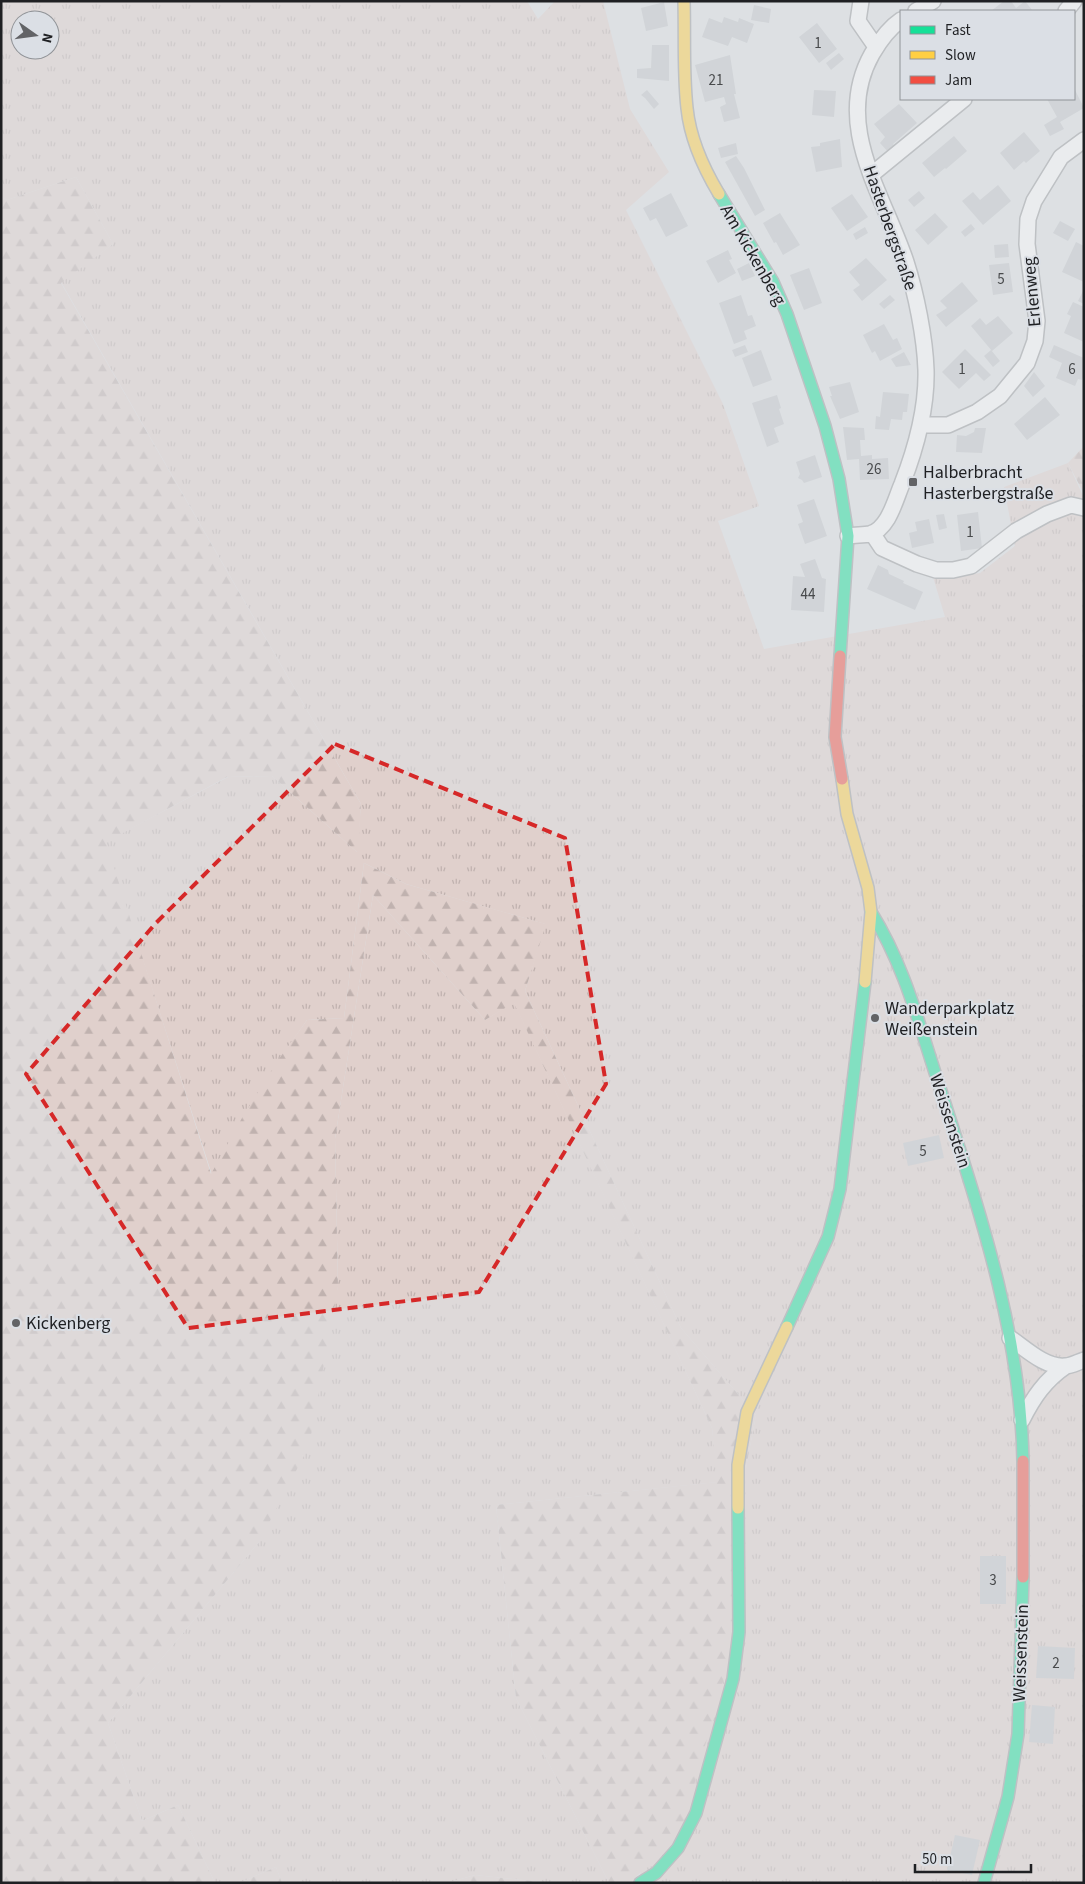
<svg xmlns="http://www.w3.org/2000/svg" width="1085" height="1884" font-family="'Source Sans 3',sans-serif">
  <defs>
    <pattern id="grass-tufts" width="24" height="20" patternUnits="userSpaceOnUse" patternTransform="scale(1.25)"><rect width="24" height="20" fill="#e0d0cc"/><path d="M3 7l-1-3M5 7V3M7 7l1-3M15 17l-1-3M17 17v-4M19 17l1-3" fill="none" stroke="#c0b2af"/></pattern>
    <pattern id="forest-firs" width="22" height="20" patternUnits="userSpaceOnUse" patternTransform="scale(1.25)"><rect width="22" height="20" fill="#e0d0cc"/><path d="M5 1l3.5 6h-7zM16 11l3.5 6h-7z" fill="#c0b2af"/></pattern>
  </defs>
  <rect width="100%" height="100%" fill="#dde0e3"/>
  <!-- grass -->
  <path fill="url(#grass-tufts)" fill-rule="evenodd" d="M1,1H527L538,19L555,1H603L630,109L669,172L626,210L723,404L759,506L718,521L764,649L945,617L933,577H955L980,573L1015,546L1004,487L1068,463L1084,498V1883H638L746,1468L756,1415L681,1328L525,991L545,924L406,884L364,863L344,1018L307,1020C271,1070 241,1121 212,1175L105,842L228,777L272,776L357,852L361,804L61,282L113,244L76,177L7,200L1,197ZM20,20H50V50H20Z
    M373,895L485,1020L514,1002L712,1428L718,1482L496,1505L516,1698L609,1883H552L475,1875L447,1883H282L276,1867L239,1883H215L178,1805L142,1821L108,1723L259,1542L338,1287L335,1139Z"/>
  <!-- forest -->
  <path fill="url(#forest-firs)" d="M76,177L113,244L61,283L361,804L358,853L272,776L227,777L106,842L211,1174L242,1118L276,1063L307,1020L344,1018L364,863L406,884L546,924L525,991L681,1328L756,1415L746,1468L737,1631L681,1832L636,1877L638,1883H609L516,1698L496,1505L717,1482L712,1428L514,1003L485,1020L373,895L335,1139L338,1287L309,1446L259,1542L108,1723L142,1821L178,1805L215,1883H1V197L7,200Z
    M1084,446V494L1068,463Z
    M276,1867L282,1883H239Z
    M475,1875L552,1883H447Z"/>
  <!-- building -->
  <path fill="#c4c6c9" d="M1004,1H1011L1016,8L1025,1L1032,10L991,11Z
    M664,2L668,26L646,31L641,8Z
    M754,5L771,9L769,23L751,20Z
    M724,17L738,22L739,18L754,24L747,43L732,37L728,46L702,37L709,18L722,23Z
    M817,23L837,49L819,63L799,37Z
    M652,45H669V81L637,78V69L651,68Z
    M839,53L844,59L831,70L826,63Z
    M730,55L736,94H734L740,118L724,122L720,107L726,104L724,97L705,102L695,65Z
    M1074,88L1084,108L1060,122L1064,129L1050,136L1044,125L1057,117L1047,99H1074Z
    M647,90L659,104L654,109L645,98L641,95Z
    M814,90L836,91L834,117L812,115Z
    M899,104L917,123L893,144L896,148L889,153L880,143L885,137L874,124Z
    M1024,132L1040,151L1026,163L1024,161L1014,170L1000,153Z
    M954,136L967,151L946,169L945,168L934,177L922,163Z
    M840,139L842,167L816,172L811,147L820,146V143Z
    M736,143L738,154L721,158L718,148Z
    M736,156L744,168L765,210L755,216L725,162Z
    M998,185L1011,201L983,225L962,201L973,192L980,200Z
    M919,191L925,198L914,207L908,200Z
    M671,193L688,226L666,237L656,218L650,221L643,208Z
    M852,194L868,217L847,231L831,208Z
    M780,213L800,245L783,255L776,242L774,243L763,223Z
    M935,213L948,227L928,245L915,230Z
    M1060,221L1075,229L1068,241L1053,233Z
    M971,224L975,229L965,237L961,232Z
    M865,227L868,233L856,240L853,234Z
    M1076,242L1084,246V282L1062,272Z
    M1008,244L1009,257L995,258L994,245Z
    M728,250L732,259L729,260L736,273L718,283L706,261Z
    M866,258L887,280L862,301L853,290L860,285L849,272Z
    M749,263L755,276L742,281L737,269Z
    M1009,263L1013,292L993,295L989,265Z
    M809,268L822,303L804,310L790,275Z
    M962,282L978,301L946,327L936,315L947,308L940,301Z
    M1084,289V304L1078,301Z
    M741,295L748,316L752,315L756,326L744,331L747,339L734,344L719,303Z
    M890,295L895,300L884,309L879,304Z
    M1073,302L1084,307V342L1064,333L1071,316L1067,314Z
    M998,316L1013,333L992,351L971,326L980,318L986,325Z
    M884,324L893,340L897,338L902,349L880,361L875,351L872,353L863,335Z
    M745,345L748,352L735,357L732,350Z
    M1054,345L1084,358V375L1082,380L1078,379L1075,386L1056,378L1062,363L1049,357Z
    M965,349L991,375L984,381L976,373L959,389L942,372Z
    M761,350L772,380L753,387L742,358Z
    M991,350L1000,361L993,367L984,356Z
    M904,352L911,365L896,367L891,359Z
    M1034,372L1045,386L1033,397L1024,386Z
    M850,382L859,412L840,419L830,396H832L829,387Z
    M883,392L909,394L907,412H903L902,420L891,419L889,430L875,429L876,416L880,417Z
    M777,395L781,408L779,409L784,424L774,428L779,442L767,447L752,403Z
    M1045,397L1060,415L1027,440L1014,424Z
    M843,427L864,428L865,440H860L861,456L872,455V459L888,458L889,479L860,480L859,459L847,460Z
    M975,428H986L982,453L956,452L957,435L966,436L974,432Z
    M815,455L822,477L804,483L802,480L798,478L800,474L796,462Z
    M814,499L827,536L805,544L798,524L803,522L797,505Z
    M978,512L982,548L961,551L957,515Z
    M944,514L947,528L939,530L936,515Z
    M929,519L934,543L912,548L909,533L917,531L915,522Z
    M815,559L822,578L826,579L824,612L791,610L793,576L805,577L800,564Z
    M878,565L888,570L889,574L904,581L903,583L923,592L915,610L867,589Z
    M939,1135L944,1158L908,1166L903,1143Z
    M980,1556H1006V1604H980Z
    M1038,1646L1075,1648L1074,1679L1036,1678Z
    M1032,1705L1055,1707L1053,1744L1029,1742Z
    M955,1835L980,1840L972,1875L947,1870Z"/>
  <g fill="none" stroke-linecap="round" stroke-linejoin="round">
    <defs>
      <path id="street" d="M861,1L858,21L876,47
        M916,11L933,1
        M1066,11L1074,1
        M871,175L964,99
        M921,425H948L977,412L1000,396L1027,363L1035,341L1037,321L1027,244L1028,219L1034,201L1061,157L1084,140
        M872,533L882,548L917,564L936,570H953L971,566L1016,531L1047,514L1071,505L1084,508
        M848,536C855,535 863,535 870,534C889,528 895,500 902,484C916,448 927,409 926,370C925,338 916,293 906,262C884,195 832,125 872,54C879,42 889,28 901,20
        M1010,1338C1025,1348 1045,1368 1065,1366C1071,1366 1078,1362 1084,1360
        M1022,1420C1033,1398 1045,1380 1066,1366"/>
      <path id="fast" d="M719,194L773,282L787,314L825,426L839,479L848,536L840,656
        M871,912C905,966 920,1028 940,1088C979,1210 1021,1333 1023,1461
        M787,1327L828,1237L840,1189L865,982
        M640,1883L656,1873L678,1848L696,1813L733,1679L739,1632L738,1508
        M984,1883L1008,1797L1018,1734L1023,1577"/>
      <path id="slow" d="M684,1C685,36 683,73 687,108C690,138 704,169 719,194
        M842,779L847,814L868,888L871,912L865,982
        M738,1508V1465L747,1412L787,1327"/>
      <path id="jam" d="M840,656L835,737L842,779
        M1023,1461V1577"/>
    </defs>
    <!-- street casing -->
    <use href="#street" stroke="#999b9d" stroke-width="18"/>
    <!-- fast casing -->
    <use href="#fast" stroke="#999b9d" stroke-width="14"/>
    <!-- slow casing -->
    <use href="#slow" stroke="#999b9d" stroke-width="14"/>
    <!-- jam casing -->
    <use href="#jam" stroke="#999b9d" stroke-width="14"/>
    <!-- street -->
    <use href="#street" stroke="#fafafb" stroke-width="15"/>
    <!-- fast -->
    <use href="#fast" stroke="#16e098" stroke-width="11"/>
    <!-- slow -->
    <use href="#slow" stroke="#ffcf43" stroke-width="11"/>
    <!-- jam -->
    <use href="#jam" stroke="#f24e42" stroke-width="11"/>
  </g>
  <!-- marked area -->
  <path d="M0 0H1085V1884H0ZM335,744L565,838L606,1084L479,1292L188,1328L26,1074L155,924Z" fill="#dde0e3" fill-opacity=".55" fill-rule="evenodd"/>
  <path fill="none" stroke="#d62828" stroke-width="4" stroke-dasharray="10 6" stroke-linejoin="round" d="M335,744L565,838L606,1084L479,1292L188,1328L26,1074L155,924Z"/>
  <!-- markers -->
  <g fill="#626366" stroke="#dbdfe5" stroke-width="2">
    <rect x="908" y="477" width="10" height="10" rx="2.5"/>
    <circle cx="875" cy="1018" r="5"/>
    <circle cx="16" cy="1323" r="5"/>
  </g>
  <g text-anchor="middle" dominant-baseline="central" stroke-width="4" stroke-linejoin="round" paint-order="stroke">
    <!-- number labels -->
    <g font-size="15" fill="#484a4c">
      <text x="818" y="43">1</text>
      <text x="716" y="80">21</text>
      <text x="1001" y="279">5</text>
      <text x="962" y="369">1</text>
      <text x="1072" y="369">6</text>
      <text x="874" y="469">26</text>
      <text x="970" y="532">1</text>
      <text x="808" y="594">44</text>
      <text x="923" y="1151">5</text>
      <text x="993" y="1580">3</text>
      <text x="1056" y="1663">2</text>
    </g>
    <!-- street labels -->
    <g font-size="18" fill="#1f2023" stroke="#dbdfe5">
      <text transform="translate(890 228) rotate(71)">Hasterbergstraße</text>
      <text transform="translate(753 255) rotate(60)">Am Kickenberg</text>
      <text transform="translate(1032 292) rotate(-95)">Erlenweg</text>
      <text transform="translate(950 1121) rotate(72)">Weissenstein</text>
      <text transform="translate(1021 1653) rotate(-88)">Weissenstein</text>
    </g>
    <!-- poi labels -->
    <g font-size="18" fill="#1f2023" stroke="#dbdfe5" text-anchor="start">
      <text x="923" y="472">Halberbracht<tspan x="923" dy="21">Hasterbergstraße</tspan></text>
      <text x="885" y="1008">Wanderparkplatz<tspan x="885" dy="21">Weißenstein</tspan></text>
      <text x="26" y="1323">Kickenberg</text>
    </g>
  </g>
  <!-- border -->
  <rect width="1085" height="1884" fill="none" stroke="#1f2023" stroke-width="5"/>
  <!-- legend -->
  <rect x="900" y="10" width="175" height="90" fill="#dbdfe5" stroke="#909397"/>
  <rect x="910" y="26" width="25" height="8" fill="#16e098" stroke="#909397"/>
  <text x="945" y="35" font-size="15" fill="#1f2023">Fast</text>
  <rect x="910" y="51" width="25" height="8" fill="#ffcf43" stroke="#909397"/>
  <text x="945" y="60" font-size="15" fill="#1f2023">Slow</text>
  <rect x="910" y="76" width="25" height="8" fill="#f24e42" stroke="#909397"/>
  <text x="945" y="85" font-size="15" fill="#1f2023">Jam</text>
  <!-- north arrow -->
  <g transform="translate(35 35) rotate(104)"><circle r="24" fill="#dbdfe5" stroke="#909397"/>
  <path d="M0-4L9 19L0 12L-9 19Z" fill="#626366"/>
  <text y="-8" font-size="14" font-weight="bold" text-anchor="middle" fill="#1f2023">N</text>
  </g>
  <!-- scale -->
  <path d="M915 1864v8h116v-8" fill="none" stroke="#1f2023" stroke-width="2.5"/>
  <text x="922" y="1864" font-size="15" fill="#1f2023" stroke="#dbdfe5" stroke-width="4" paint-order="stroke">50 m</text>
</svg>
